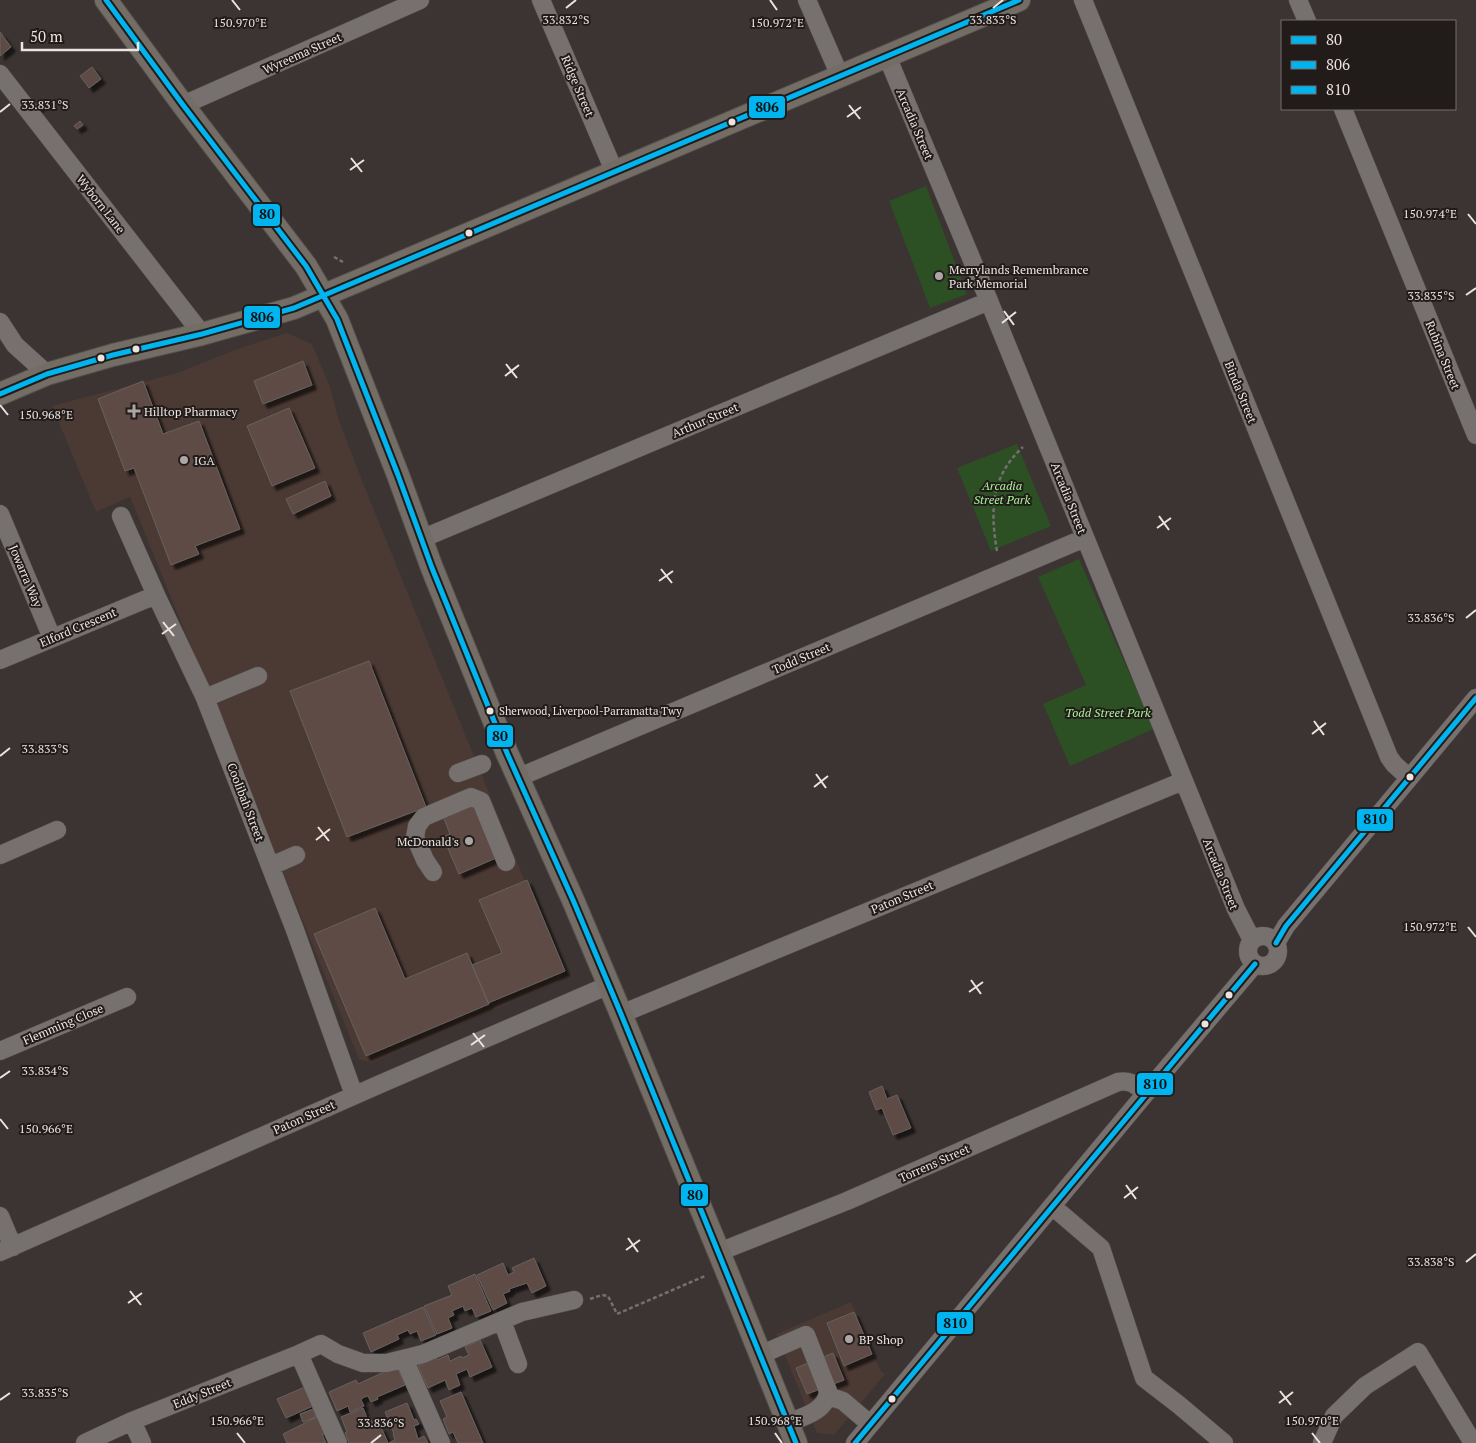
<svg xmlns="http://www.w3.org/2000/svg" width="1476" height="1443" font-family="'PT Serif',serif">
  <defs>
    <filter id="shadow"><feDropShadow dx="4.5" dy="4.5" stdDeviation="1" flood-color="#0009"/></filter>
  </defs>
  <rect width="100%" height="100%" fill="#3b3432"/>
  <!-- built -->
  <path fill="#4b3933" d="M287,333L312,344L330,387L339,421L365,488L563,975L558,982L372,1063L359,1059L130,497L96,512L52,406L177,373L240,348Z
    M851,1302L880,1370L885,1374L834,1435L817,1433L776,1334Z"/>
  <!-- green -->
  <path fill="#2c4f24" d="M926,186L967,294L930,308L889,201Z
    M1017,444L1051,526L991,551L957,468Z
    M1079,559L1154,729L1070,766L1043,704L1086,685L1038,577Z"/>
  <!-- building -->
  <path fill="#5f4c45" stroke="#66615f" filter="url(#shadow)" d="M0,32L11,47L0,56Z
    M92,67L101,79L89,88L80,76Z
    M40,101L42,104L37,109L34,106Z
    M80,121L83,125L77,129L74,126Z
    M303,361L312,385L263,404L254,381Z
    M143,381L163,434L199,421L240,529L195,546L199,554L171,565L134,468L125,471L98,399Z
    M289,408L315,468L272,486L247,426Z
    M325,481L331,496L293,514L286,499Z
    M369,661L426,807L347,837L290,691Z
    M476,801L496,858L459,874L443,837L450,834L443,816Z
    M527,880L565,971L488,1003L472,965L502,953L479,900Z
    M375,908L405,979L467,953L489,1004L366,1056L314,934Z
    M882,1086L887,1099L897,1095L911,1128L893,1135L882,1108L876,1110L869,1092Z
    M534,1258L546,1286L532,1293L527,1283L509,1289L510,1291L503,1294L507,1303L493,1310L477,1275L503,1263L508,1275L514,1272L512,1268Z
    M475,1274L491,1311L476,1317L472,1308L465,1311L463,1306L452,1311L454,1315L448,1318L452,1328L437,1334L424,1306L452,1295L448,1286Z
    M423,1307L436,1335L421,1341L417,1331L410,1334L408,1330L397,1335L399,1339L371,1352L363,1333Z
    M854,1312L872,1354L844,1366L827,1323Z
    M480,1340L492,1367L470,1377L467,1369L456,1374L460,1385L449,1390L445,1380L428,1388L418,1366L436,1358L437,1360L448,1355L450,1361L461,1356L462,1358L469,1355L465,1347Z
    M833,1353L844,1380L807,1394L796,1368Z
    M397,1366L405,1385L377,1397L378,1399L371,1402L368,1396L364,1397L361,1400L364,1406L350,1412L348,1406L337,1411L329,1392L356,1380L358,1384Z
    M305,1387L313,1406L286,1418L277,1399Z
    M461,1392L483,1443H458L453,1432L449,1434L443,1419L447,1417L440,1401Z
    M407,1403L414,1420L416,1419L419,1424L414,1426L418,1439L424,1436L428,1443H389L395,1440L393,1434H394L385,1412Z
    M363,1408L367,1418L370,1417L376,1430L381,1427L388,1443H349L345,1433L347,1432L341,1417Z
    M313,1409L316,1417L303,1422L300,1414Z
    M317,1417L325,1434H322L326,1443H287L283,1434Z"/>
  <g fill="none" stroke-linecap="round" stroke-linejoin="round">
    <defs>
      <path id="minor" d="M541,0L615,173
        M807,0L840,76
        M1083,0L1389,757L1394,764L1409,778
        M1298,0L1307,21
        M887,56L989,301L1236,909L1252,940
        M0,74L202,334
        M183,105L420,0
        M1343,109L1476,435
        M0,322L15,345L47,374
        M0,514L52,638
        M121,516L156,595L205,698L295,930L354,1095
        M421,539L989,301
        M0,660L156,595
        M205,698L258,676
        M458,773L482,764
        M517,778L1085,538
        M0,855L57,830
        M271,866L296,855
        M433,872L425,860L415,837L417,826L424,817L471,797L481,801L506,862
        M1248 951a15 15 0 1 1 30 0a15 15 0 1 1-30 0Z
        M1276,943L1286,926L1476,698
        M621,1014L1183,781
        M0,1051L127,997
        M1052,1206L1101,1248L1144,1378L1179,1405L1224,1443
        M0,1216L13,1247
        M0,1252L378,1085L609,985
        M719,1252L847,1201L1118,1082C1132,1080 1135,1085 1146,1093
        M502,1321L518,1364
        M299,1354L338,1443
        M760,1355L806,1335L828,1391C827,1411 803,1417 787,1423
        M407,1358L404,1359L441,1443
        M828,1396L843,1401L870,1424
        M132,1421L142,1443
        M85,1443L132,1421L299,1354L321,1344L338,1354L363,1363H387L423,1354L522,1312L574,1300
        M855,1443L1146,1093L1255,964
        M1322,1443L1334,1416L1365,1386L1418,1352L1473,1443"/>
      <path id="major" d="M106,0L183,105L306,266L337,319L398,475L432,568L507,753L573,900L621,1014L725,1267L796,1443
        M0,394L47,374L113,355L202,334L294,308L1019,0"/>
    </defs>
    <!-- minor casing -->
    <use href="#minor" stroke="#56514e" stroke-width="19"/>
    <!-- major casing -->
    <use href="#major" stroke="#56514e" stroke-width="24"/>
    <!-- path -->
    <path stroke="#75706e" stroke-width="2.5" stroke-dasharray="4 2.5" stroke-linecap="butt" d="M334,257L343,262
      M997,551C990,510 991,476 1023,447
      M590,1299L602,1295L608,1296L617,1314L705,1276"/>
    <!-- minor -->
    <use href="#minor" stroke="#76716f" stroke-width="18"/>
    <!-- major -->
    <use href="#major" stroke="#746d65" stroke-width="22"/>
    <defs>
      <path id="bus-1" d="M106,0L183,105L306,266L337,319L398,475L432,568L507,753L573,900L621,1014L796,1443"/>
      <path id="bus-2" d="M0,394L47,374L113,355L202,334L294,308L1019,0"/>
      <path id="bus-3" d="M1276,943L1286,926L1476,698
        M855,1443L1255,964"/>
    </defs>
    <!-- bus-1 casing -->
    <use href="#bus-1" stroke="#211c1a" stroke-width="9"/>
    <!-- bus-2 casing -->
    <use href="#bus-2" stroke="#211c1a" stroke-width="9"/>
    <!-- bus-3 casing -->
    <use href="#bus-3" stroke="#211c1a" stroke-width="9"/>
    <!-- bus-1 -->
    <use href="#bus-1" stroke="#00b5ef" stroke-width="5"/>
    <!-- bus-2 -->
    <use href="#bus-2" stroke="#00b5ef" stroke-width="5"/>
    <!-- bus-3 -->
    <use href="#bus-3" stroke="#00b5ef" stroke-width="5"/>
  </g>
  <!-- ticks -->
  <path fill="none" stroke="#ece4e1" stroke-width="2" d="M232,0L240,10M770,0L777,10M566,8L576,0M993,8L1003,0M849,105L860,119M0,112L10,104M847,117L861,107M351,158L362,172M350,170L364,160M1468,214L1476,224M1466,295L1476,288M1004,311L1014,325M1002,323L1016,312M506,364L517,378M505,376L519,365M0,405L8,415M1159,516L1169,530M1157,528L1171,518M661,569L672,583M659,581L673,571M1466,618L1476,610M163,622L174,636M162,634L176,624M1314,721L1324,735M1312,734L1326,723M0,756L10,748M816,774L826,788M814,787L828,776M318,827L329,841M316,840L330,829M1468,927L1476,937M971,980L981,994M969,992L983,982M473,1033L484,1047M471,1045L485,1035M0,1078L10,1071M0,1119L8,1129M1126,1185L1136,1199M1124,1198L1138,1187M628,1238L638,1252M626,1250L640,1240M1466,1262L1476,1254M130,1291L141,1305M128,1303L142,1293M1280,1391L1291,1405M0,1400L10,1393M1279,1403L1293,1392M237,1433L245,1443M775,1433L782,1443M1312,1433L1320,1443M371,1443L381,1435"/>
  <!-- markers -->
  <g fill="#ece4e1" stroke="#211c1a" stroke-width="2">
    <circle cx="732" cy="122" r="4.5"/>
    <circle cx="469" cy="233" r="4.5"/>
    <circle cx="136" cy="349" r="4.5"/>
    <circle cx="101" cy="358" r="4.5"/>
    <circle cx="490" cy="711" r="4.5"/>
    <circle cx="1410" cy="777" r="4.5"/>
    <circle cx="1229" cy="995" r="4.5"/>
    <circle cx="1205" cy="1024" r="4.5"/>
    <circle cx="892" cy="1399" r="4.5"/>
  </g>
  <g fill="#aea6a4" stroke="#211c1a" stroke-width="2">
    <circle cx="939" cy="276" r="5"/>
    <path d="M131.5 403.5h5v5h5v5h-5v5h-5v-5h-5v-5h5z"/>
    <circle cx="184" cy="460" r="5"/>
    <circle cx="469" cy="841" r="5"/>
    <circle cx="849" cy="1339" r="5"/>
  </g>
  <g text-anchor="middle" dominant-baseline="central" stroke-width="4" stroke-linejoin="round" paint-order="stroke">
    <!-- bus labels -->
    <g font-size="11" fill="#ece4e1" stroke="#211c1a" text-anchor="start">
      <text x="499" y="711">Sherwood, Liverpool-Parramatta Twy</text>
    </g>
    <!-- street labels -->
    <g font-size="12" fill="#ece4e1" stroke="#211c1a">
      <text transform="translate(302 53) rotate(-24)">Wyreema Street</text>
      <text transform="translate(578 86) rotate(67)">Ridge Street</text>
      <text transform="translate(915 124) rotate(67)">Arcadia Street</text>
      <text transform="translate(101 204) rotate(52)">Wyborn Lane</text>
      <text transform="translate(1443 355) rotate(68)">Rubina Street</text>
      <text transform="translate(1241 392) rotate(68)">Binda Street</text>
      <text transform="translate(705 420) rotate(-23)">Arthur Street</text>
      <text transform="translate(1069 498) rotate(68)">Arcadia Street</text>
      <text transform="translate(26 576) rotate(67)">Jowarra Way</text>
      <text transform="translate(78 627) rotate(-23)">Elford Crescent</text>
      <text transform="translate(801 658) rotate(-23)">Todd Street</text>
      <text transform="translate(246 802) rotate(69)">Coolibah Street</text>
      <text transform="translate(1221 874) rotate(68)">Arcadia Street</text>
      <text transform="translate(902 897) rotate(-23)">Paton Street</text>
      <text transform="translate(63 1024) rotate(-23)">Flemming Close</text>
      <text transform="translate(304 1117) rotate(-24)">Paton Street</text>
      <text transform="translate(934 1163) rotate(-24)">Torrens Street</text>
      <text transform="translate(202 1393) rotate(-22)">Eddy Street</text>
    </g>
    <!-- poi labels -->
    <g font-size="12" fill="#ece4e1" stroke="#211c1a" text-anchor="start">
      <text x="949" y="269">Merrylands Remembrance<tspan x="949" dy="14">Park Memorial</tspan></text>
      <text x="144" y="411">Hilltop Pharmacy</text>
      <text x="194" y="460">IGA</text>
      <text x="459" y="841" text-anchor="end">McDonald's</text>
      <text x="859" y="1339">BP Shop</text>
    </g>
    <!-- park labels -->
    <g font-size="12" font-style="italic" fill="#a9f59a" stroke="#211c1a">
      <text x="1002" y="485">Arcadia<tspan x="1002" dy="14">Street Park</tspan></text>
      <text x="1108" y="712">Todd Street Park</text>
    </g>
  </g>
  <g font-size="12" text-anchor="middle" fill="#ece4e1" stroke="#211c1a" stroke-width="4" stroke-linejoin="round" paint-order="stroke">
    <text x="566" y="24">33.832°S</text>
    <text x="993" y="24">33.833°S</text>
    <text x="240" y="27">150.970°E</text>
    <text x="777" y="27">150.972°E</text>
    <text x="45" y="109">33.831°S</text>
    <text x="1430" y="218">150.974°E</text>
    <text x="1431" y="300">33.835°S</text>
    <text x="46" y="419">150.968°E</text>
    <text x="1431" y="622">33.836°S</text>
    <text x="45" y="753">33.833°S</text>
    <text x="1430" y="931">150.972°E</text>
    <text x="45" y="1075">33.834°S</text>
    <text x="46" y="1133">150.966°E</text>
    <text x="1431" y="1266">33.838°S</text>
    <text x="45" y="1397">33.835°S</text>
    <text x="237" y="1425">150.966°E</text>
    <text x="775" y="1425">150.968°E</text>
    <text x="1312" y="1425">150.970°E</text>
    <text x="381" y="1427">33.836°S</text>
  </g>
  <g stroke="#211c1a" stroke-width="2">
    <rect x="748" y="95" width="38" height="24" rx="5" fill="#00b5ef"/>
    <rect x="252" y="203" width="29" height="24" rx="5" fill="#00b5ef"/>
    <rect x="243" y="305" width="38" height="24" rx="5" fill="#00b5ef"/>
    <rect x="486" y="724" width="28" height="24" rx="5" fill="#00b5ef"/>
    <rect x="1356" y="808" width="38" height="24" rx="5" fill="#00b5ef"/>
    <rect x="1136" y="1072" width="38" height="24" rx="5" fill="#00b5ef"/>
    <rect x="680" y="1183" width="29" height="24" rx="5" fill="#00b5ef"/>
    <rect x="936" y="1311" width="38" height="24" rx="5" fill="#00b5ef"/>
  </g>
  <g font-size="14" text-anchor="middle" font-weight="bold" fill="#111">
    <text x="767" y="112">806</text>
    <text x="267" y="219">80</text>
    <text x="262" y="322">806</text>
    <text x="500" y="741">80</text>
    <text x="1375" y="824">810</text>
    <text x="1155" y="1089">810</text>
    <text x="695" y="1200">80</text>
    <text x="955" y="1328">810</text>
  </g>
  <!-- legend -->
  <rect x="1281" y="20" width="175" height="90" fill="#211c1a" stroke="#726c6a"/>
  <rect x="1291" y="36" width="25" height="8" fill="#00b5ef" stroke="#726c6a"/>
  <text x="1326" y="45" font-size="15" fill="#ece4e1">80</text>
  <rect x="1291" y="61" width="25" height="8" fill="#00b5ef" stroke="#726c6a"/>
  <text x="1326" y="70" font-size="15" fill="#ece4e1">806</text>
  <rect x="1291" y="86" width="25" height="8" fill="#00b5ef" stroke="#726c6a"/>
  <text x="1326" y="95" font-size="15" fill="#ece4e1">810</text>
  <!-- scale -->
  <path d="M22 42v8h116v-8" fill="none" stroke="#ece4e1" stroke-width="2.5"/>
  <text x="30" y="42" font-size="15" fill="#ece4e1" stroke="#211c1a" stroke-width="4" paint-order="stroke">50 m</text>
</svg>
